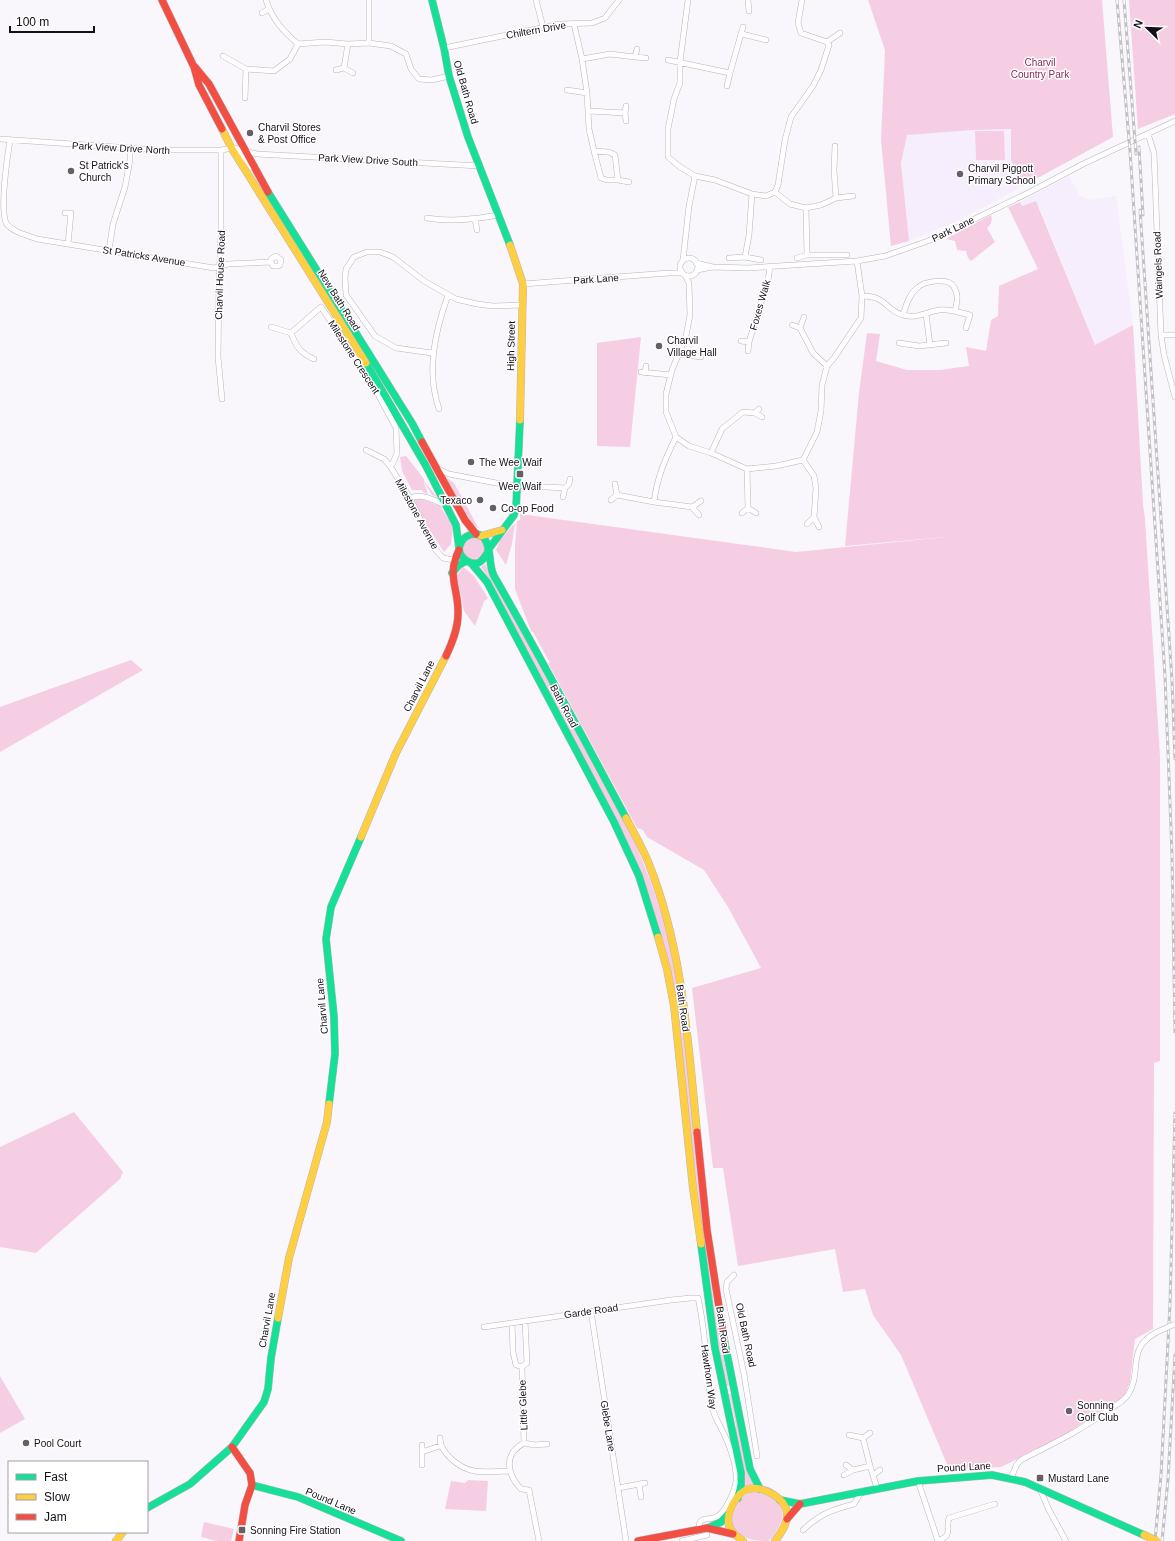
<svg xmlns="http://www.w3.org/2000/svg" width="1175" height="1541" font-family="Helvetica,sans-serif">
  <rect width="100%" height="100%" fill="#f9f6fc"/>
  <!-- built -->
  <path fill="#f7eefd" d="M1011,129V160L1023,186L957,221L909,241L901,163L907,135L973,130Z
    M1069,176L1080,196L1089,200L1116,196L1133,325L1095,345L1040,208L1022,206L1020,202Z"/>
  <!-- green -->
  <path fill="#f6cee3" d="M868,0H1102L1113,137L1023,186L1011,160V129L973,130L907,135L901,163L909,241L891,246L881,140L885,50Z
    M1129,0H1175V114L1138,129Z
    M975,131H1004L1005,160H976Z
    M1036,201L1095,345L1133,325L1143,505L1145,519L1160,757V1061L1154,1063L1153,1329L1135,1339L1130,1382L1124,1397L1056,1440L1001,1467L949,1469L901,1355L873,1315L865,1289L843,1292L835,1249L738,1266L723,1168H713L692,988L761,968L728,907L704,870L647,837L643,830L637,828L548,663H550L533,632L531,631L515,589V545L517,521L520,520V514L796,552L946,537L845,546L859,393L867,333L880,334L876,361L907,370H940L969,366L966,347L986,351L991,320L998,316L999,286L1038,269L1008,207L1020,202L1022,206Z
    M991,215C993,220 991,225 987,228L995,242L971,261L968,258L966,251L957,250L955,241L946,239Z
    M641,337L630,447L597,446V343Z
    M406,456L424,479V481L437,497L432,495L424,482V483L428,494L424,493L422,490H412L402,471L400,457Z
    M447,478L454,483L479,529L471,522L447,481Z
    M413,498H422L440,506L453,526L451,544L444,552L416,509Z
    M515,523L512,544L506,565L496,550L500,540Z
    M463 548a11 11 0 1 1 22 0a11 11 0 1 1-22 0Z
    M485,564L605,784L636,845L651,882L662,916L671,949L683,1018L706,1247L717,1325L729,1385L728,1386H725V1382L712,1307L694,1162L678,1017L639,867L490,580L481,567Z
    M463,567L474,576L488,598L484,601L475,626L464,611L457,576Z
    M131,660L143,670L0,752V707Z
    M74,1112L123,1172L120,1179L36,1253L0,1247V1147Z
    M0,1376L25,1419L0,1433Z
    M729,1394H731L753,1484L745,1486V1474L735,1431L736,1426Z
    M468,1480L488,1481L486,1511L445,1509L451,1481L465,1483Z
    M751,1492C772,1493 791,1506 778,1528C775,1533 773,1538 768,1541C751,1541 741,1539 731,1523C734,1511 738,1498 751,1492Z
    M204,1522L234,1529L231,1541H217L201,1537Z"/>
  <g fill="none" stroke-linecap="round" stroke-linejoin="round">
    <defs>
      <path id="street" d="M266,0C272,19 283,31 298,44
        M369,0V43
        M536,0L543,27
        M688,0L680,62V83L674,99L668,129V157L680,167L695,176L715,180L752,194L766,196L775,192L778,185L785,140L791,117L813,86L821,70L829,45L827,42L801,33L798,23L802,0
        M748,0L749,11
        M262,13L269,9
        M574,24L582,59L587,93L589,129L594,151L609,152L615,155L618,180L629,182
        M742,34L766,40
        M827,42L840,33
        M444,48L560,24L592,23L605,18L619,0
        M223,56L246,69L274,71L290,59L298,44L325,42L348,44L369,43L391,46L406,54L411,69L419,79L432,80L449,76
        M635,57L646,58
        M582,59L610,54L635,57L637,49
        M668,60L730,73L727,86
        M344,68L353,73
        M336,70L344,68L348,44
        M730,73L743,27
        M567,90L587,93
        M245,98L246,69
        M589,111L625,113L626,106
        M625,113L626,121
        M1148,134L1154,153L1161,335L1164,355L1175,397
        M0,139L159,150H221L234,148L257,154L480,166
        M10,140C7,158 0,207 6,223C12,232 27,235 37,239L214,268L228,264L271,262V259L276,256L281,260L280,265L278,266H273L271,262
        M835,146L834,170L836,198
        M221,150V235L219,281L218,357L222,399
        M234,150L245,158L251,167
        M594,151L601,178L607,180H618
        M775,192L790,204L806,208L821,205L836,198L853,196
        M806,208L807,255H847
        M65,213H71L68,244
        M427,218C451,222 475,219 499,215
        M475,219L477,230
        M109,250L113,224L125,187L130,160V148
        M745,257L761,260
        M729,258L745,257L749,235L752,194
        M797,258L807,255
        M680 267a9 9 0 1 1 18 0a9 9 0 1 1-18 0Z
        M683,260L689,206L695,176
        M696,263L713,267L748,268L857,261L885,256L928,241L948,232L1030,192L1083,164L1175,121
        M697,270L713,267
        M685,275L689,283L690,315L686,336L672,370L666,394V412L676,437L689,446L711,453L747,469L776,466L803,460L817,432L821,411L822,385L827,366L834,358L861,318L862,296L857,261
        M523,284L669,273H682
        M862,296C887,296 885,310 903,315C917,319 926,312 939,310C949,308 960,313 970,315L966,328
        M926,314L930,345
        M903,315C906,305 909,295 917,288C924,281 949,277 954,287C959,295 957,303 955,311
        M792,325L800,328L813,353L827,366
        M271,327L291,333L321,307L371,381L396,428L397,453L393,463L390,466
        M800,328L804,317
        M291,333C296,346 300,353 314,359
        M1161,335H1175
        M741,341L749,342L768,280L770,267
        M899,343L919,346L946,343
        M748,351L749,342
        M432,353L396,348L375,336L346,295L345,278L346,269L354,257L367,252H380L393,257L424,281L456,299L477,304L493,306L522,305
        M679,354L701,357
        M641,372L671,375
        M645,373L646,366
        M439,409C426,371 435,332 448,295
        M755,413L762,417
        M366,450L384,459L390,466L410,498L434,548L443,558L453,560
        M711,453L722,429L743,412L755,413L759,409
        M803,460L814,476L816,488L814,517L807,524
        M438,469L449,474L507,485L565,488L569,484L570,479
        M615,484L617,495
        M563,497L565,488
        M410,498C422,493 434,500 445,505
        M611,500L617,495L654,502C657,478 665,459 676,437
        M654,502L692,507L701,501
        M692,507L699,515
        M748,508L756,513
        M742,513L748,508L747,469
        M814,517L819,527
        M734,1275L727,1282L726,1289L744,1374L757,1456
        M591,1311L626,1541
        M512,1323L513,1352L516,1365L522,1367L527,1363L525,1321
        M484,1327L671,1300L691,1298H698C703,1319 705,1343 707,1365C709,1381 708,1397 714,1413C716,1420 721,1427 724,1434C730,1447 737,1467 736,1481C735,1491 726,1510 718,1516C710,1522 698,1514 699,1529
        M522,1367L524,1443
        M849,1435L863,1438L870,1466L877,1488
        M440,1438C440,1453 459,1468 474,1471C485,1473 498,1471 509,1471
        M863,1438L870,1433
        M422,1452V1445
        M422,1465V1452L440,1446
        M846,1465L853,1470
        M844,1475L853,1470L870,1466
        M873,1475L880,1470
        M1011,1478L1017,1464L1021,1460C1052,1444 1084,1429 1111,1408C1117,1405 1124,1400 1128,1395C1143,1371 1125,1349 1157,1332
        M918,1481L938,1541
        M639,1484L641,1497
        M618,1488L645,1483
        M1040,1489L1049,1510L1066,1541
        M803,1530C820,1514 831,1510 854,1504L862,1491
        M539,1541L529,1490L521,1489C507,1474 503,1454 524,1443L535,1445L547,1444
        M682,1541L707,1535
        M938,1541C954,1534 945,1530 949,1518L995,1504"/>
      <path id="fast" d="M432,0L444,48L449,76L468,137L510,245
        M268,192L412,423L422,442
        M366,363L426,466L456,525L459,547
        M488,550L514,515L516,509L520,420
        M488,552C485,556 483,561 478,563C468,565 456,555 460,545C463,535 476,530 484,538C492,548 488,565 494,576C540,656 583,737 626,818
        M471,563L487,582L614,822L639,876L658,937
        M452,573L459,565L466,561
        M329,1104L335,1054L334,1017L326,939L331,907L361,837
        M701,1244L715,1348L741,1473V1485L738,1498
        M724,1339L750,1469L760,1489
        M252,1485L298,1497L401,1541
        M780,1500L800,1504L918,1481L992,1475L1025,1482L1144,1535
        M147,1508L190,1484L232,1447L264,1402L268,1389L271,1358L278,1318
        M708,1528L721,1522L729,1513"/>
      <path id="slow" d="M222,129L232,149L366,363
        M510,245L523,284L520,420
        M481,536L502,530
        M626,818C634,833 643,849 649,864C683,950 688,1042 697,1132
        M361,837L396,753L446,656
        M658,937L667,969L674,1006L693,1188L701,1244
        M278,1318L289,1258L327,1122L329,1104
        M116,1541L123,1532
        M743,1541C738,1537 733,1534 730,1528C724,1516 736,1493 748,1489C763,1485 788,1499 787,1516C787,1525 780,1534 775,1541"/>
      <path id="jam" d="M162,0L194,67L199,85L222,129
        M195,67L209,84L268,192
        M422,442L465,520L476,534
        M446,656C452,643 458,629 458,614C459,588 446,577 459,550
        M697,1132L707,1230L724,1339
        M232,1447L250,1473L252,1485L245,1505L239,1541
        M787,1519L800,1504
        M638,1541L707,1528L733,1534"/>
    </defs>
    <!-- street casing -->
    <use href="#street" stroke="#b9b5bc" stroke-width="6"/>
    <!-- fast casing -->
    <use href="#fast" stroke="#b9b5bc" stroke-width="8"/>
    <!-- slow casing -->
    <use href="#slow" stroke="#b9b5bc" stroke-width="8"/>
    <!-- jam casing -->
    <use href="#jam" stroke="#b9b5bc" stroke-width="8"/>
    <!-- street -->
    <use href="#street" stroke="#fefeff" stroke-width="5"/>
    <!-- fast -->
    <use href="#fast" stroke="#16e098" stroke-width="7"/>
    <!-- slow -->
    <use href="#slow" stroke="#ffcf43" stroke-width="7"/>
    <!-- jam -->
    <use href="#jam" stroke="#f24e42" stroke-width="7"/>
    <defs>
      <path id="rail" d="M1117,0L1130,151L1165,676L1172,854L1175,1032
        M1124,0L1136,154
        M1139,147L1143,215
        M1140,210L1172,680L1175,759
        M1155,1541L1161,1475L1170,1304L1175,1113
        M1162,1541L1168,1479L1175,1355"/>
    </defs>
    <!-- rail casing -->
    <use href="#rail" stroke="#c1c0c2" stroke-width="3"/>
    <!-- rail -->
    <use href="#rail" stroke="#fff" stroke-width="1.5" stroke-dasharray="4.5" stroke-linecap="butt"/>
    <defs>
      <path id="street-bridge" d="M1157,1332L1175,1324"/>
      <path id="slow-bridge" d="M1144,1535L1157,1541"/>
    </defs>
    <!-- street-bridge casing -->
    <use href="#street-bridge" stroke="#b9b5bc" stroke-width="6" stroke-linecap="butt"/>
    <!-- slow-bridge casing -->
    <use href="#slow-bridge" stroke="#b9b5bc" stroke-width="8" stroke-linecap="butt"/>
    <!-- street-bridge -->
    <use href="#street-bridge" stroke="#fefeff" stroke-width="5"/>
    <!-- slow-bridge -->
    <use href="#slow-bridge" stroke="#ffcf43" stroke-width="7"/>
  </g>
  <!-- markers -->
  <g fill="#655f68" stroke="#fff" stroke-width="1.5">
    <circle cx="250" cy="133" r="4"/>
    <circle cx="71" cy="171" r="4"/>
    <circle cx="960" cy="174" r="4"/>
    <circle cx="659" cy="346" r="4"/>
    <circle cx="471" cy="462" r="4"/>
    <rect x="516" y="470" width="8" height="8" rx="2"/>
    <circle cx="480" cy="500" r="4"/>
    <circle cx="493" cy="508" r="4"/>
    <circle cx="1069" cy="1411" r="4"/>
    <circle cx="26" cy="1443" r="4"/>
    <rect x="1036" y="1474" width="8" height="8" rx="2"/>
    <rect x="238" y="1526" width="8" height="8" rx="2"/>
  </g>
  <g text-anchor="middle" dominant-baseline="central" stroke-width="3" stroke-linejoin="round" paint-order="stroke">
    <!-- street labels -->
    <g font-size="10" fill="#150e18" stroke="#fff">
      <text transform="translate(536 30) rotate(-10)">Chiltern Drive</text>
      <text transform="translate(466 92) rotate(74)">Old Bath Road</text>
      <text transform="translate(121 148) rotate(3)">Park View Drive North</text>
      <text transform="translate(368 160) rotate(3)">Park View Drive South</text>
      <text transform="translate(953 229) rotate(-26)">Park Lane</text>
      <text transform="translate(144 256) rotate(9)">St Patricks Avenue</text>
      <text transform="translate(1158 265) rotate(-92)">Waingels Road</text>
      <text transform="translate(220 275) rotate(-88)">Charvil House Road</text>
      <text transform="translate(596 279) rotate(-4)">Park Lane</text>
      <text transform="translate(339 300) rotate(58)">New Bath Road</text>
      <text transform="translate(760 305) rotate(-74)">Foxes Walk</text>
      <text transform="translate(511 346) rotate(-89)">High Street</text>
      <text transform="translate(354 357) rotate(57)">Milestone Crescent</text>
      <text transform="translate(417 514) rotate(61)">Milestone Avenue</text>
      <text transform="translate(419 686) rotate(-63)">Charvil Lane</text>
      <text transform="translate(564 706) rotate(62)">Bath Road</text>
      <text transform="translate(322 1006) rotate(-95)">Charvil Lane</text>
      <text transform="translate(683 1008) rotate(82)">Bath Road</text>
      <text transform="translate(591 1311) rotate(-8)">Garde Road</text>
      <text transform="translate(267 1320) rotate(-80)">Charvil Lane</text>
      <text transform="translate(723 1330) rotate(82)">Bath Road</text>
      <text transform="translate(746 1335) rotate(78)">Old Bath Road</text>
      <text transform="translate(709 1377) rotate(82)">Hawthorn Way</text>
      <text transform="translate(523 1405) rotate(-92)">Little Glebe</text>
      <text transform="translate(608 1426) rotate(81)">Glebe Lane</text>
      <text transform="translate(964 1467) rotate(-3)">Pound Lane</text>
      <text transform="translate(331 1501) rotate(23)">Pound Lane</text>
    </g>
    <!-- park labels -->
    <g font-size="10" fill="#862b5c" stroke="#fff">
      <text x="1040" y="62">Charvil<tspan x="1040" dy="12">Country Park</tspan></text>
    </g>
    <!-- poi labels -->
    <g font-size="10" fill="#150e18" stroke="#fff" text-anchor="start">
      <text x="258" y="127">Charvil Stores<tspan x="258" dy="12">&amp; Post Office</tspan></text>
      <text x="79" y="165">St Patrick's<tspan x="79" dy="12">Church</tspan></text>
      <text x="968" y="168">Charvil Piggott<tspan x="968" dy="12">Primary School</tspan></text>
      <text x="667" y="340">Charvil<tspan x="667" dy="12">Village Hall</tspan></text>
      <text x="479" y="462">The Wee Waif</text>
      <text x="520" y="486" text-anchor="middle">Wee Waif</text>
      <text x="472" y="500" text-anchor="end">Texaco</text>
      <text x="501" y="508">Co-op Food</text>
      <text x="1077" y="1405">Sonning<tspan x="1077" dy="12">Golf Club</tspan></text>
      <text x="34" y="1443">Pool Court</text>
      <text x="1048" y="1478">Mustard Lane</text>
      <text x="250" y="1530">Sonning Fire Station</text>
    </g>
  </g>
  <!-- legend -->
  <rect x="8" y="1461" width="140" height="72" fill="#ffffff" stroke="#a19fa3"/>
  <rect x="16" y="1474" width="20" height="6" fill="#16e098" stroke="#a19fa3"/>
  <text x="44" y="1481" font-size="12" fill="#150e18">Fast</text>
  <rect x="16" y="1494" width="20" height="6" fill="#ffcf43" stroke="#a19fa3"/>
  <text x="44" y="1501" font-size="12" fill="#150e18">Slow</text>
  <rect x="16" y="1514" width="20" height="6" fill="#f24e42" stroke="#a19fa3"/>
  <text x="44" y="1521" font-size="12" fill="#150e18">Jam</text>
  <!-- north arrow -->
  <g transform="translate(1147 28) rotate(293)" stroke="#ffffff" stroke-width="3" paint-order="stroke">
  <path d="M0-3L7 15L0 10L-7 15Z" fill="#150e18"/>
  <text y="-6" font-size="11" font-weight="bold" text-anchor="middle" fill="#150e18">N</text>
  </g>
  <!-- scale -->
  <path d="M10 26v6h84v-6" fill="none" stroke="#150e18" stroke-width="2"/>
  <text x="16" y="26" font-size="12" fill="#150e18" stroke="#ffffff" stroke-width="3" paint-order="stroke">100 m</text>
</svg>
